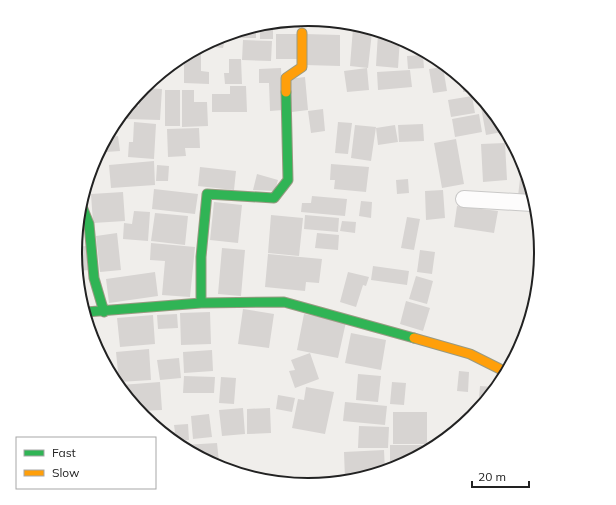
<svg xmlns="http://www.w3.org/2000/svg" width="616" height="505" font-family="Mulish,sans-serif">
  <rect width="100%" height="100%" fill="#f0eeeb"/>
  <!-- building -->
  <path fill="#d7d4d2" d="M300,21V28L275,27V26Z
    M273,26V39H260V29Z
    M353,28L372,32L368,68L350,66Z
    M256,29V38H240V32Z
    M378,33L400,38L398,68L376,66Z
    M276,34H297V59H276Z
    M305,34L340,35V66L305,65Z
    M217,38L225,39L223,48L205,46Z
    M243,40L272,41L271,61L242,60Z
    M201,48V71L209,72V84L184,83V60Z
    M423,55L424,68L408,69L407,56Z
    M229,59H241L242,84H225L224,73H229Z
    M443,67L447,91L433,93L429,69Z
    M281,68L283,110L270,111L269,83H259V69Z
    M367,68L369,90L347,92L344,71Z
    M410,70L412,87L378,90L377,72Z
    M305,77L308,110L292,112L288,79Z
    M463,80L473,88L475,91L463,92Z
    M230,86H246L247,112H212V94H230Z
    M142,88L162,89L160,120L127,119V111L131,105L139,106V93Z
    M165,90H180V126H165Z
    M182,90H194V102H207L208,126L182,127Z
    M472,96L475,113L451,117L448,100Z
    M486,106L501,129L502,132L486,135L481,107Z
    M323,109L325,131L311,133L308,111Z
    M479,114L482,132L455,137L452,119Z
    M134,122L156,124L154,159L128,157L129,142H133Z
    M338,122L352,123L348,154L335,153Z
    M423,124L424,141L399,142L398,125Z
    M355,125L376,127L371,161L351,158Z
    M395,125L398,142L378,145L376,128Z
    M199,128L200,148H185L186,156L168,157L167,129Z
    M118,136L120,151L106,152L105,148H102L110,137Z
    M456,139L464,184L442,188L434,143Z
    M505,143L507,180L483,182L481,144Z
    M154,161L155,185L111,188L109,165Z
    M331,164L369,167L366,192L334,189L335,180H330Z
    M157,165L169,166L168,181H156Z
    M200,167L236,171L234,190L198,186Z
    M257,174L278,180L275,191L253,190Z
    M408,179L409,193L397,194L396,180Z
    M520,179H527L531,197L518,196Z
    M154,189L198,194L195,214L152,209Z
    M443,190L445,218L426,220L425,191Z
    M123,192L125,221L93,223L91,194Z
    M312,196L347,199L345,216L301,212L302,203H311Z
    M361,201L372,202L371,218L359,216Z
    M214,202L242,205L238,243L210,240Z
    M457,206L498,211L494,233L454,227Z
    M134,211L150,212L148,241L123,239L124,223L132,224Z
    M155,213L188,216L185,245L151,241Z
    M271,215L303,218L299,256L268,253Z
    M305,215L339,218L338,232L304,229Z
    M407,217L420,219L414,250L401,248Z
    M342,221L356,222L355,233L340,231Z
    M117,233L121,270L100,272L96,236Z
    M317,233L339,235L338,250L315,248Z
    M151,243L195,247L190,297L162,295L165,261L150,260Z
    M86,246L88,270L78,271L75,252L76,247Z
    M222,248L245,250L241,296L218,294Z
    M420,250L435,252L432,274L417,272Z
    M268,254L322,259L319,283L306,282L305,291L265,287Z
    M373,266L409,271L407,285L371,280Z
    M155,272L158,296L109,303L106,279Z
    M348,272L369,277L366,286L363,285L356,307L340,302Z
    M416,276L433,281L427,304L409,299Z
    M406,301L430,308L423,331L400,324Z
    M243,309L274,314L269,348L238,344Z
    M210,312L211,344L181,345L180,313Z
    M177,314L178,328L158,329L157,315Z
    M304,314L346,322L338,358L297,350Z
    M153,315L155,344L120,347L117,318Z
    M351,333L386,340L381,370L345,363Z
    M149,349L151,380L119,382L116,352Z
    M212,350L213,371L184,373L183,352Z
    M310,353L319,379L295,388L289,371L295,370L291,360Z
    M179,358L181,378L160,380L157,360Z
    M459,371L469,372L468,392L457,391Z
    M358,374L381,376L378,402L356,400Z
    M184,376L215,377L214,393H183Z
    M221,377L236,378L234,404L219,403Z
    M160,382L162,410L139,411L121,385Z
    M392,382L406,383L404,405L390,404Z
    M480,386L494,387L478,410Z
    M306,387L334,392L325,434L292,428L298,399L304,400Z
    M278,395L295,398L292,412L276,409Z
    M345,402L387,406L385,425L343,421Z
    M243,408L245,434L222,436L219,410Z
    M270,408L271,433L247,434V409Z
    M393,412H427V444H393Z
    M209,414L212,437L193,439L191,416Z
    M188,424L189,440L178,441L166,433L175,432L174,425Z
    M359,426L389,427L388,448H358Z
    M217,443L219,462L211,463L184,445Z
    M390,445H422L423,451L400,466H390Z
    M384,450L385,471L345,479L344,452Z
    M340,479L308,486L304,485L303,481Z"/>
  <g fill="none" stroke-linecap="round" stroke-linejoin="round">
    <defs>
      <path id="street" d="M464,199L532,203"/>
      <path id="fast" d="M83,209L89,224L94,278L104,312
        M201,303V257L207,194L274,198L288,180L286,92
        M86,312L201,303L284,302L414,338"/>
      <path id="slow" d="M286,92V78L302,67V33
        M414,338L470,354L504,371"/>
    </defs>
    <!-- street casing -->
    <use href="#street" stroke="#c9c8c7" stroke-width="18"/>
    <!-- fast casing -->
    <use href="#fast" stroke="#999a82" stroke-width="11"/>
    <!-- slow casing -->
    <use href="#slow" stroke="#999a82" stroke-width="11"/>
    <!-- street -->
    <use href="#street" stroke="#fdfcfc" stroke-width="16"/>
    <!-- fast -->
    <use href="#fast" stroke="#30b455" stroke-width="9"/>
    <!-- slow -->
    <use href="#slow" stroke="#ff9f0a" stroke-width="9"/>
  </g>
  <!-- crop -->
  <path d="M0 0H616V505H0ZM82 252a226 226 0 1 1 452 0a226 226 0 1 1-452 0Z" fill="#fff" fill-rule="evenodd"/>
  <path fill="none" stroke="#222" stroke-width="2" d="M82 252a226 226 0 1 1 452 0a226 226 0 1 1-452 0Z"/>
  <!-- legend -->
  <rect x="16" y="437" width="140" height="52" fill="#ffffff" stroke="#a7a7a7"/>
  <rect x="24" y="450" width="20" height="6" fill="#30b455" stroke="#a7a7a7"/>
  <text x="52" y="457" font-size="12" fill="#222222">Fast</text>
  <rect x="24" y="470" width="20" height="6" fill="#ff9f0a" stroke="#a7a7a7"/>
  <text x="52" y="477" font-size="12" fill="#222222">Slow</text>
  <!-- scale -->
  <path d="M472 481v6h57v-6" fill="none" stroke="#222222" stroke-width="2"/>
  <text x="478" y="481" font-size="12" fill="#222222" stroke="#ffffff" stroke-width="3" paint-order="stroke">20 m</text>
</svg>
